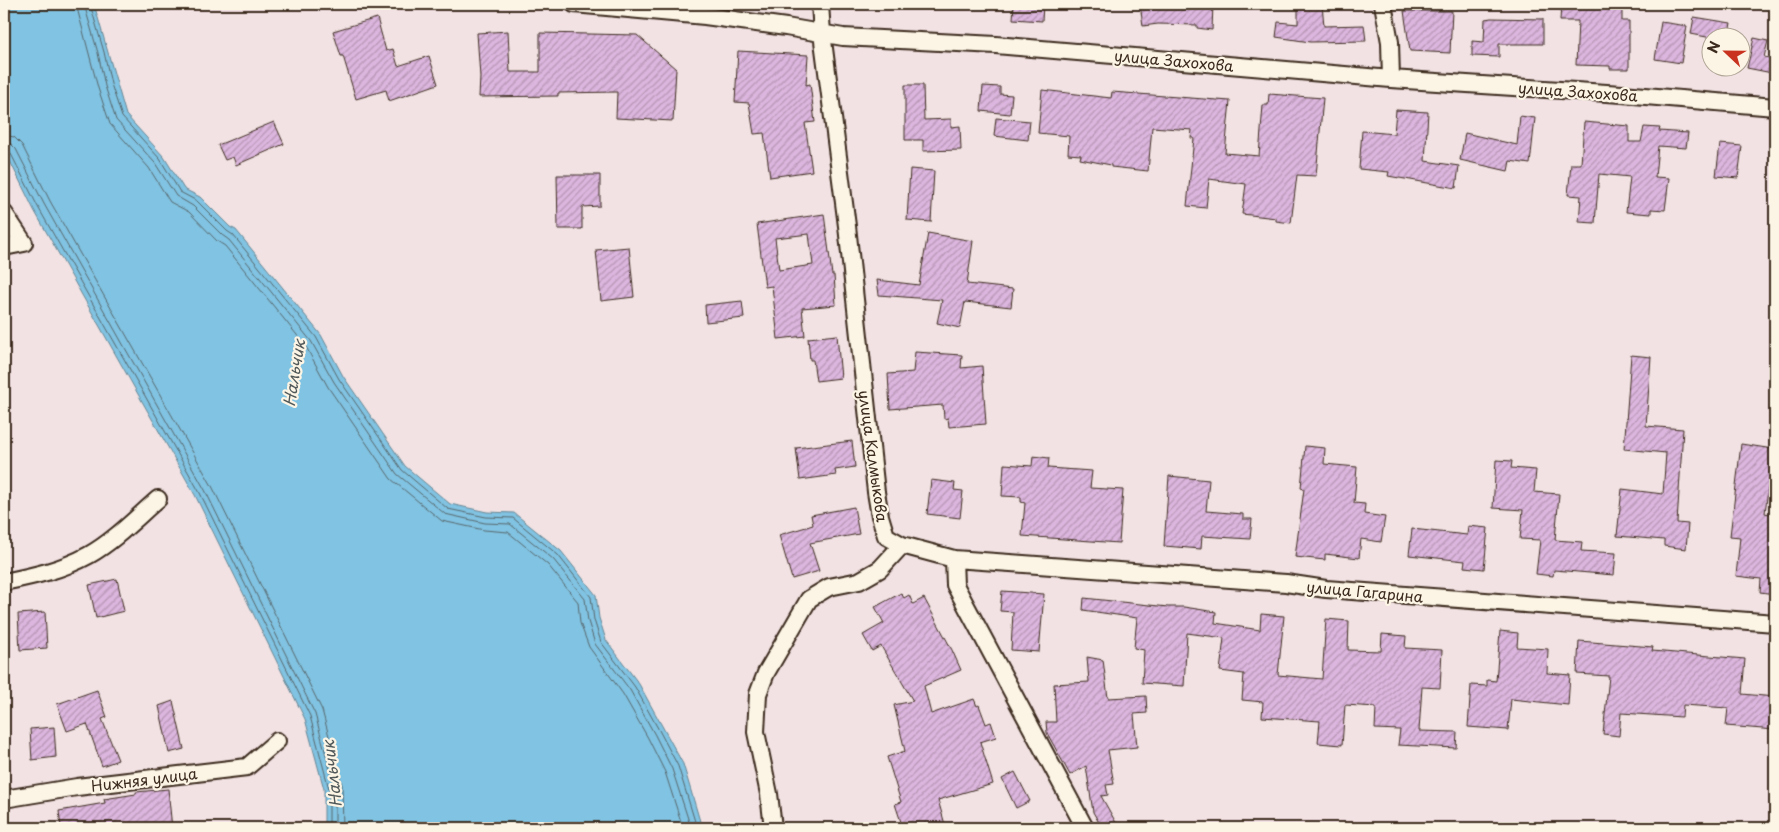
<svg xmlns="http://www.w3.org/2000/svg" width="1779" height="832" font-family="'Playpen Sans',sans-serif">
  <defs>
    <pattern id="building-hatch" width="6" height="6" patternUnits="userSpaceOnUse" patternTransform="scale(1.25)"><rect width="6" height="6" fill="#dcb6de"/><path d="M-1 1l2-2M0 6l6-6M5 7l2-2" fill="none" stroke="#b494b3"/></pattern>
  </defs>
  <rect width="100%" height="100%" fill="#f2e2e3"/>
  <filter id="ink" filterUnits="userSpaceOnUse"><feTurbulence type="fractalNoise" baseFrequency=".02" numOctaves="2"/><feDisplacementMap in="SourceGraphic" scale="10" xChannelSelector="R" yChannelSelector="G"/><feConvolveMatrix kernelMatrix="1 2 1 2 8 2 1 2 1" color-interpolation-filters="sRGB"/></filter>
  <g filter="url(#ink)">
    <!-- water -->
    <path fill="#81c3e2" stroke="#658694" d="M4,4H94L126,115L164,157L184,189L200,197L230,227L236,230L321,335L343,376L405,466L450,504L487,512L514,513L561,551L596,595L599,618L606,640L639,684L683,764L702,828H324V789L305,719L195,495L34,210L4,149Z"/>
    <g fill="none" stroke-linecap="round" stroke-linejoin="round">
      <!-- shore -->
      <path stroke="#57676c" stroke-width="1" d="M76,4L98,88L110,124L149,168L170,202L189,212L217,241L225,246L305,345L328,387L391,479L442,521L484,530L508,532L548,565L578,602L580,623L589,647L623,694L648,738L665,772L683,828
        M84,4L98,53L105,86L116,120L155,163L176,196L193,206L222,235L229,240L311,341L334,382L397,474L445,514L485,523L510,524L553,559L585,599L588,621L595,644L630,690L655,735L672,769L691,828
        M90,4L104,52L111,84L122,117L160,159L180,192L197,201L227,231L233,235L316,337L339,379L402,470L448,509L486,517L513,518L558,555L591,597L594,620L601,642L635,687L660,732L678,766L697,828
        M4,135L14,137L22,145L50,201L212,486L322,710L342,785L343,828
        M4,142L11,144L16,149L44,204L205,490L315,714L335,788V828
        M4,149L10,152L38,207L200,493L310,716L329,789V828"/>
    </g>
    <!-- building -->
    <path fill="url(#building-hatch)" stroke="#3b2a1e" fill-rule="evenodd" d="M1014,4H1043L1042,21L1013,19Z
      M1140,4H1213L1212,30L1197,28V25L1158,24L1143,26Z
      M1298,4H1322L1324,26L1364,25L1366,41L1310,42L1276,37L1278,22L1298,24Z
      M1561,4H1622V21H1629V69H1610V66L1576,65L1578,21H1560Z
      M1404,11H1452L1450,53L1410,51Z
      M1694,17L1731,23L1728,38H1712L1691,34Z
      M377,18L386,51L393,49L398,66L429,56L438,84L389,101L386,90L356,99L343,56H341L333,31Z
      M1491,18L1543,19V44H1499V57L1472,56V41L1484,42L1485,19Z
      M1661,22L1687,26L1681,63L1655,59Z
      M508,31L510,72H540V33L637,35L676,69L673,121L616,118L617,92L558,93V96L479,97L480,77L477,33Z
      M1754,38L1768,41L1764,57L1775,59L1772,73L1747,68Z
      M738,51L808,55L806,85L810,84L815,122L805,123L812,171L770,177L764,133L754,134L749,103L735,102Z
      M905,85H923L924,120L951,119V127L960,126L961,150L923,151V140H905Z
      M983,86L1000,87V94L1012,95L1010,114L981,111Z
      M1042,90L1111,98L1112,92L1230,101L1225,153L1259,156L1263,105H1268L1269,94L1323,98L1316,176L1297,175L1291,223L1276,221V218L1242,214L1246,184L1209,179L1206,208L1187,206L1194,138H1191L1192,130L1152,127L1148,171L1111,167V165L1080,159L1081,155L1068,154L1069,136L1038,133Z
      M1396,110L1428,112L1425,161L1459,166L1456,188L1388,176L1389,172L1359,169L1362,131L1394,134Z
      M1520,116L1535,118L1530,164L1510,161L1508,171L1460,160L1465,133L1517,145Z
      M996,118L1030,121L1028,140L994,136Z
      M274,122L284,144L236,165L233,157L225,160L218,145Z
      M1584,122L1629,126V142H1641L1644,127L1660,128L1659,131L1688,133L1686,148L1658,146L1655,177L1669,178L1665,210L1651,209V214L1626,212L1630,177L1599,174L1595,223L1579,222L1581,196L1568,195L1571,164H1581Z
      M1720,144L1742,146L1738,178L1716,176Z
      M910,169L934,171L931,222L907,220Z
      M557,175H600V206L582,207V229H558Z
      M824,214L832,275H834L836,305L802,308L805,336L778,339L772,286L765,287L757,224ZM809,234L813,265L779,270L775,238Z
      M928,233L973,241L967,284L1013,289L1011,307L965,302L960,328L937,323L942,300L879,295L877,280L919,285Z
      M629,247L634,297L601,301L596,250Z
      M742,301L744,318L706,322L705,305Z
      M837,335L841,378L816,381L813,360H810L808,338Z
      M915,352L962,355L961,368L982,366L986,424L949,427L948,418L944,419L943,405L890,409L888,374L913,372Z
      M1631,355L1651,357L1646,426L1683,429L1677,523L1688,524L1686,549L1664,546V540L1617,536L1622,489L1663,494L1666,453L1624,449Z
      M852,441L855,467L835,470L836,475L800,480L796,448Z
      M1741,444L1773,449L1765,513L1775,515V594L1760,592L1761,579L1736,576L1740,537L1730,536Z
      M1305,446L1325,448L1324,464L1357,467L1354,503L1365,504L1364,514L1385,517L1381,542L1361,539L1359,558L1325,554V560L1295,557L1304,489L1301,488Z
      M1033,456L1049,458L1048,468L1092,471L1090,488L1123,490L1119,543L1022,536L1025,503L1021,502V497L1002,496L1004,464L1032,466Z
      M1496,460L1512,461L1511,468L1536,470L1534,492L1559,494L1555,540L1582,542L1581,551L1616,553L1614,575L1554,570L1553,576L1536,574L1540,540L1520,539L1523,510L1493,508Z
      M1169,476L1209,480L1206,511L1243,514V519H1252L1250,539L1202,536L1201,549L1164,546Z
      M931,480L955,483L954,490L963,491L960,518L927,514Z
      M854,507L859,534L810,543L819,571L792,579L779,535L813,525L811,515Z
      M1468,526L1488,528L1484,569L1464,567L1465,561L1409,555L1412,529L1467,535Z
      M117,579L124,611L96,618L89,585Z
      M1002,591L1044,594L1039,652L1011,650L1013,612L1000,611Z
      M901,593L904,598L909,595L913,604L924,598L952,650L961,670L924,686L931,714L974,699L977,706L979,705L986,724L991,722L996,737L980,742L993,784L938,800L946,828H903L895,804L901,802L887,757L905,751L894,705L913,701L881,646L872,651L863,635L884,623L875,607Z
      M1084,598L1168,607H1184L1216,612L1215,623L1260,630L1261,614L1284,616L1278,675L1322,679L1326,619L1349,621L1348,650L1381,651L1382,634L1406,636L1405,648L1442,650L1440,688L1422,687L1419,731L1457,732L1456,748L1398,745L1400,730L1375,729L1376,707L1345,705L1342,745L1318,743L1320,721L1262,717L1263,702L1242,700L1244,674L1220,671L1224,638L1187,633L1184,686L1142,683L1144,650L1134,648L1137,618L1083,610Z
      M45,612L47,648L20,650L18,614Z
      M1500,631L1518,633L1517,647L1548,649L1547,673L1570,675L1568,705L1511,699L1508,730L1468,727L1471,685L1487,686V680L1496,681Z
      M1579,641L1653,647L1652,651L1745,659L1742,694L1775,697V730L1726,726L1728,708L1683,705L1682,717L1621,713L1619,736L1603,734L1609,676L1577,674Z
      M1087,657L1103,660L1108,698L1146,696L1147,713L1134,714L1137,747L1108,750L1114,784L1106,785L1108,795L1101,796L1119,828H1102L1093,812L1086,766L1070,775L1047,733L1046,722H1056L1054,684L1089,682Z
      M97,690L107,717L102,719L118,760L102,766L87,724L67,731L57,704Z
      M173,701L184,749L169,753L159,706Z
      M54,727L56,757L32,760L30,729Z
      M1015,772L1030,801L1016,808L1002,779Z
      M168,789L172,828H61L59,811L105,803L104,799L136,794V792Z"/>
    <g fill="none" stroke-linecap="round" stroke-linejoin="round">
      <defs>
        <path id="minor" d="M574,4L705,16L786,27L843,37L996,45L1391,79L1622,94L1775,107
          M820,4L822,33L847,226L876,492L880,516L886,536L902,545L954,559L1286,583L1326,589L1775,623
          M1383,4L1390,42L1391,79
          M4,213L24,243L4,247
          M954,559L955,585L1085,828
          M4,582C33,576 62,570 89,555C114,541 136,518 158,499
          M4,799L77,787L247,767L277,741
          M773,828L769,794L756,732L758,694L766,673L809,599L829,587L859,581L880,569L902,545"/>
      </defs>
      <!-- minor casing -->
      <use href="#minor" stroke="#3b2a1e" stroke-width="20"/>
      <!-- minor -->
      <use href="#minor" stroke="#fcf5e5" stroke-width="16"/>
    </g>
  </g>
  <g text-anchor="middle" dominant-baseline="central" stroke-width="4.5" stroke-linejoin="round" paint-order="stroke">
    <!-- street labels -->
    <g font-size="15" fill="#3b2a1e" stroke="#fcf5e5">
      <text transform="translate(1174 60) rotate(5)">улица Захохова</text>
      <text transform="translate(1578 91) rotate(4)">улица Захохова</text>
      <text transform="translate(874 456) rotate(82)">улица Калмыкова</text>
      <text transform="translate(1365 591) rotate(5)">улица Гагарина</text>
      <text transform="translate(144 779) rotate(-7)">Нижняя улица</text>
    </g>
    <!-- water labels -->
    <g font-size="16" font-style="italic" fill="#505859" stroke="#fcf5e5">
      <text transform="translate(293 373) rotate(-81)">Нальчик</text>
      <text transform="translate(331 774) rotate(-97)">Нальчик</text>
    </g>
  </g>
  <!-- margin -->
  <rect width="1779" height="832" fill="none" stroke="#fcf5e5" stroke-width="20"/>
  <rect x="10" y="10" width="1759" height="812" fill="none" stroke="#3b2a1e" stroke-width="2" filter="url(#ink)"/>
  <!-- north arrow -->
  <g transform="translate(1726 52) rotate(292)"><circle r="24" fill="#fcf5e5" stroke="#afa495"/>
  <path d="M0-4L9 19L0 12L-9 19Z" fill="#c8321e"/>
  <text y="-8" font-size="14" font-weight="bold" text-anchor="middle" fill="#3b2a1e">N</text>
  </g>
</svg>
